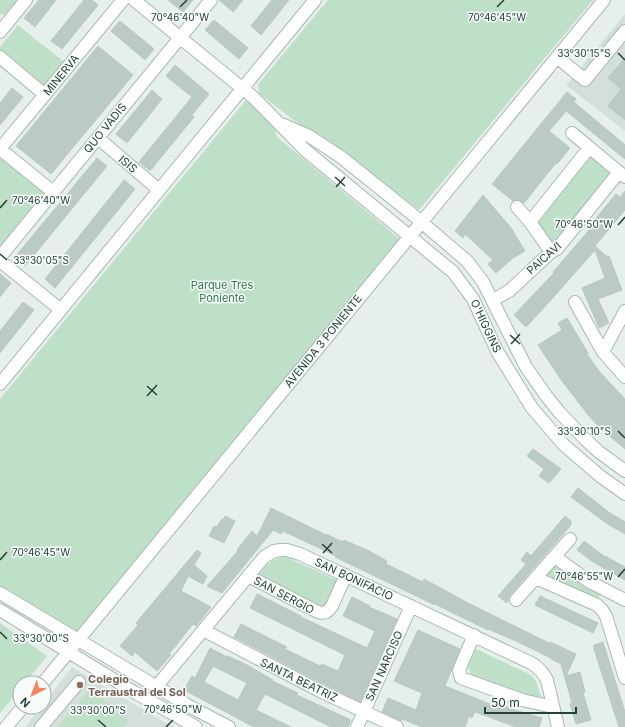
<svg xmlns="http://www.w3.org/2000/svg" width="625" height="727" font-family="Inter,sans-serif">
  <rect width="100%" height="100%" fill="#e6efeb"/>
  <!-- built -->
  <path fill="#d4dfda" d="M625,14V131L566,85Z
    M72,667L155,717L174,727H25L41,707H44V703Z"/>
  <!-- green -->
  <path fill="#bfe0c8" d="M0,0H18L6,15L0,14Z
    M328,0H593L419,210L348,155L317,138L260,94L258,86L260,82Z
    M18,25L64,62L44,87L0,51V47Z
    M246,100L274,123L277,137L400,239L78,630L75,632L0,588V399Z
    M3,156L49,193L0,254V159Z
    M590,157L611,173L554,245L547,244L538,223Z
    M286,557L337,580L338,587L327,608L319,609L262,580L259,573C268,564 274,557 286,557Z
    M555,564L600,594L598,599L545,575Z
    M0,623L47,656L25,683H20V689L0,713Z
    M476,649L531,675L536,681L541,697L519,694L472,677L468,667Z
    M90,689L129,721L124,727H58Z"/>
  <!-- building -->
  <path fill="#bbcac4" stroke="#b8c9c2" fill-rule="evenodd" d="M39,0H56L35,27L24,18Z
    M84,0H92L98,5L62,49L51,41Z
    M168,0H193L183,12Z
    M219,0H243L233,12Z
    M272,0H289L261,35L251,26Z
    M214,20L248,48L239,59L205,30Z
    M120,21L154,49L145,60L111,31Z
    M98,46L133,75L51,174L16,146Z
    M625,58V120L608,106L621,89L608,78Z
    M175,65L209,94L192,115L194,117L150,171L139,162L192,97L166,76Z
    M12,88L23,97L0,125V103Z
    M152,90L162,99L127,143L116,134Z
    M567,92L576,99L574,102L625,145V159L566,111L549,131L570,148L557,164L556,163L524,203L519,200L513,201L492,184Z
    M97,158L107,166L25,266L15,257Z
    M124,180L135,189L55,288L45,279Z
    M625,191V210L595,246L606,256H609L622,290L598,299L609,323L599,328L582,288L605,278L595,250L551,300L526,327L514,315L554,273L553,272L590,229L588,228L616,194L620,197Z
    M483,195L511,228L525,251L513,258L496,273L488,264L493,260L465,234L463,238L455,231Z
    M0,274L11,283L0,297Z
    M23,302L34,310L0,353V331Z
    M567,318L588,353L587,354L598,370L625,399V449L600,428L589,416L562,381L538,345L562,330L558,323Z
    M533,449L561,469L549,483L539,476L544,469L527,456Z
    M578,488L610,513L625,522V534L606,523L571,497Z
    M271,508L326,535V534L343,542L344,540L369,551L387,561L386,564L423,582L424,579L468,603L549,643L550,642L576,654L566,676L580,672L585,692L583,693L591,720L576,724L570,704L572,703L561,664L551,659V658L516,641L488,629V630L435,604V605L335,557L336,556L283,531L281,534L273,530L222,593L207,586L238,551L237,550L252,531L257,536Z
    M225,516L235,521L224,543L209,536L214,526L217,527L222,519L223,520Z
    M565,516L571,521V525L510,595L507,603L498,596L526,564L521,560L527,552L531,556Z
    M584,541L605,557V556L625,567V580L593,562L577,550Z
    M197,550L201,553L194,565L207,576L203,584L188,576L181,591L211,607L196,626L193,624L169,654L171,655L157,671L135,652L132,656L120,646L138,625L136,623Z
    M257,594L301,616V617L367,648L375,631L343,616L352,597L370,606L369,607L397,619L360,702L316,680L234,637L241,624L287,647L285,649L320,666L322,664L338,671L345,655L250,608Z
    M540,596L598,623L593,633L535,605Z
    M418,630L460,649L445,686L490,704L491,702L511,708V709L542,718L539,727H516L475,712L472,718L469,716L465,727H422L402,719L401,721L382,712L388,698L416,710L422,693L394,681Z
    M603,642L625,712V727H619L594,649V645Z
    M210,648L227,657L228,656L247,665L273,680L272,681L298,693L297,695L351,720L348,727H331L265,694L256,710L291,727H254L184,690L192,676L195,678ZM213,666L247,683L238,700L204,682Z"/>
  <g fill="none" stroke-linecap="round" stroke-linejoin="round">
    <defs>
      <path id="minor" d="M134,0L253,97L305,150L453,272L473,299L497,351L532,408L564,445L600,476L625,494
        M0,32L26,0
        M0,57L45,95
        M557,57L585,80L625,31
        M284,125L309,136L341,157L412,214L467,261L483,282L526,367L547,397L560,413L586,440L599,452L625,471
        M572,133L625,177
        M98,138L159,190
        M0,149L123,0
        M0,149L53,192
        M517,207L530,222L551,252
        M530,222L589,148
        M0,257L211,0
        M0,261L61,310
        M493,300L509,291L551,252L557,249L619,172
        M575,302L603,352L625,377
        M603,352L625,311
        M0,384L315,0
        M555,557L590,582L625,600
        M248,576L318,612C325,614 328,612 332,606L346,575
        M536,578L597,605L602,610L606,616L625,678
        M0,593L187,705L229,727
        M516,600L570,539
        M0,610L134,692L196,727
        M203,630L322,692L397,727
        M474,635L459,670L461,678L522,700L553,707
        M43,683L604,0
        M156,687L264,557L274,551L281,550H287L300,554L531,663C538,667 543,672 547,680L558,727
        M6,727L23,707
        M41,727L79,682
        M357,727L411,606"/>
    </defs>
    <!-- minor casing -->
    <use href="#minor" stroke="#a8b8b2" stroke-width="14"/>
    <!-- minor -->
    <use href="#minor" stroke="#fff" stroke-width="12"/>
  </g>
  <!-- ticks -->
  <path fill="none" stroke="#24423a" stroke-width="1.5" d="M180,7L187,0M497,7L504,0M618,53L625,60M335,177L345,186M336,187L345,177M0,208L7,200M618,225L625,217M0,254L7,260M510,335L520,344M511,344L520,334M147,386L157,395M147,396L157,385M618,431L625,438M322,544L332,553M323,553L332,543M0,560L7,552M618,577L625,569M0,632L7,639M98,720L106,727M166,727L173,720"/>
  <!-- markers -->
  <circle fill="#8d6e63" stroke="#f7fbf9" stroke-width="1.5" cx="80" cy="685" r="4"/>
  <g text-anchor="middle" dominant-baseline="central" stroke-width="3" stroke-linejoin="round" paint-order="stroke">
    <!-- street labels -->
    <g font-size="11" fill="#24423a" stroke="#f7fbf9">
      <text transform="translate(61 75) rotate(-51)">MINERVA</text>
      <text transform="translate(105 128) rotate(-51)">QUO VADIS</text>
      <text transform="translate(128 164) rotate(40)">ISIS</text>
      <text transform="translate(544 258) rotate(-42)">PAICAVI</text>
      <text transform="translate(486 326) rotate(65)">O'HIGGINS</text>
      <text transform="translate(323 341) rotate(-51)">AVENIDA 3 PONIENTE</text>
      <text transform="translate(354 579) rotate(25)">SAN BONIFACIO</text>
      <text transform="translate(284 595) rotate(28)">SAN SERGIO</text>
      <text transform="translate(384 666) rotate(-66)">SAN NARCISO</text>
      <text transform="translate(299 680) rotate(26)">SANTA BEATRIZ</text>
    </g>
    <!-- park labels -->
    <g font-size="11" fill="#2d7a4b" stroke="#f7fbf9">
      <text x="222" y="285">Parque Tres<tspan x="222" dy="13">Poniente</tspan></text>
    </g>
    <!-- education labels -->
    <g font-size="11" font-weight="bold" fill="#785e54" stroke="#f7fbf9" text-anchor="start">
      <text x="88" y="679">Colegio<tspan x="88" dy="13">Terraustral del Sol</tspan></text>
    </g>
  </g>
  <g font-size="10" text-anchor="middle" fill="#24423a" stroke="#f7fbf9" stroke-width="3" stroke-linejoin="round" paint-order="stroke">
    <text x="497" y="21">70°46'45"W</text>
    <text x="180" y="21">70°46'40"W</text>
    <text x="584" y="57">33°30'15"S</text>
    <text x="41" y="204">70°46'40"W</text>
    <text x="584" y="228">70°46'50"W</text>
    <text x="41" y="264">33°30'05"S</text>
    <text x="584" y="435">33°30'10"S</text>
    <text x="41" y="556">70°46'45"W</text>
    <text x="584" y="580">70°46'55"W</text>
    <text x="41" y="642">33°30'00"S</text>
    <text x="173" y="713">70°46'50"W</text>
    <text x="98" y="714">33°30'00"S</text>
  </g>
  <!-- north arrow -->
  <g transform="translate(32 695) rotate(222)"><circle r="19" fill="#f7fbf9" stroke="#a3b1ad"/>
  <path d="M0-3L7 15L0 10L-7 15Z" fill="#f4845f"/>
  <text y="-6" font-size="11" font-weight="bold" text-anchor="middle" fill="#24423a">N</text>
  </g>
  <!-- scale -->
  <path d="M485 707v6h91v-6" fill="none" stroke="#24423a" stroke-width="2"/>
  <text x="491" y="707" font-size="12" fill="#24423a" stroke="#f7fbf9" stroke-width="3" paint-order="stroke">50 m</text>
</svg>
